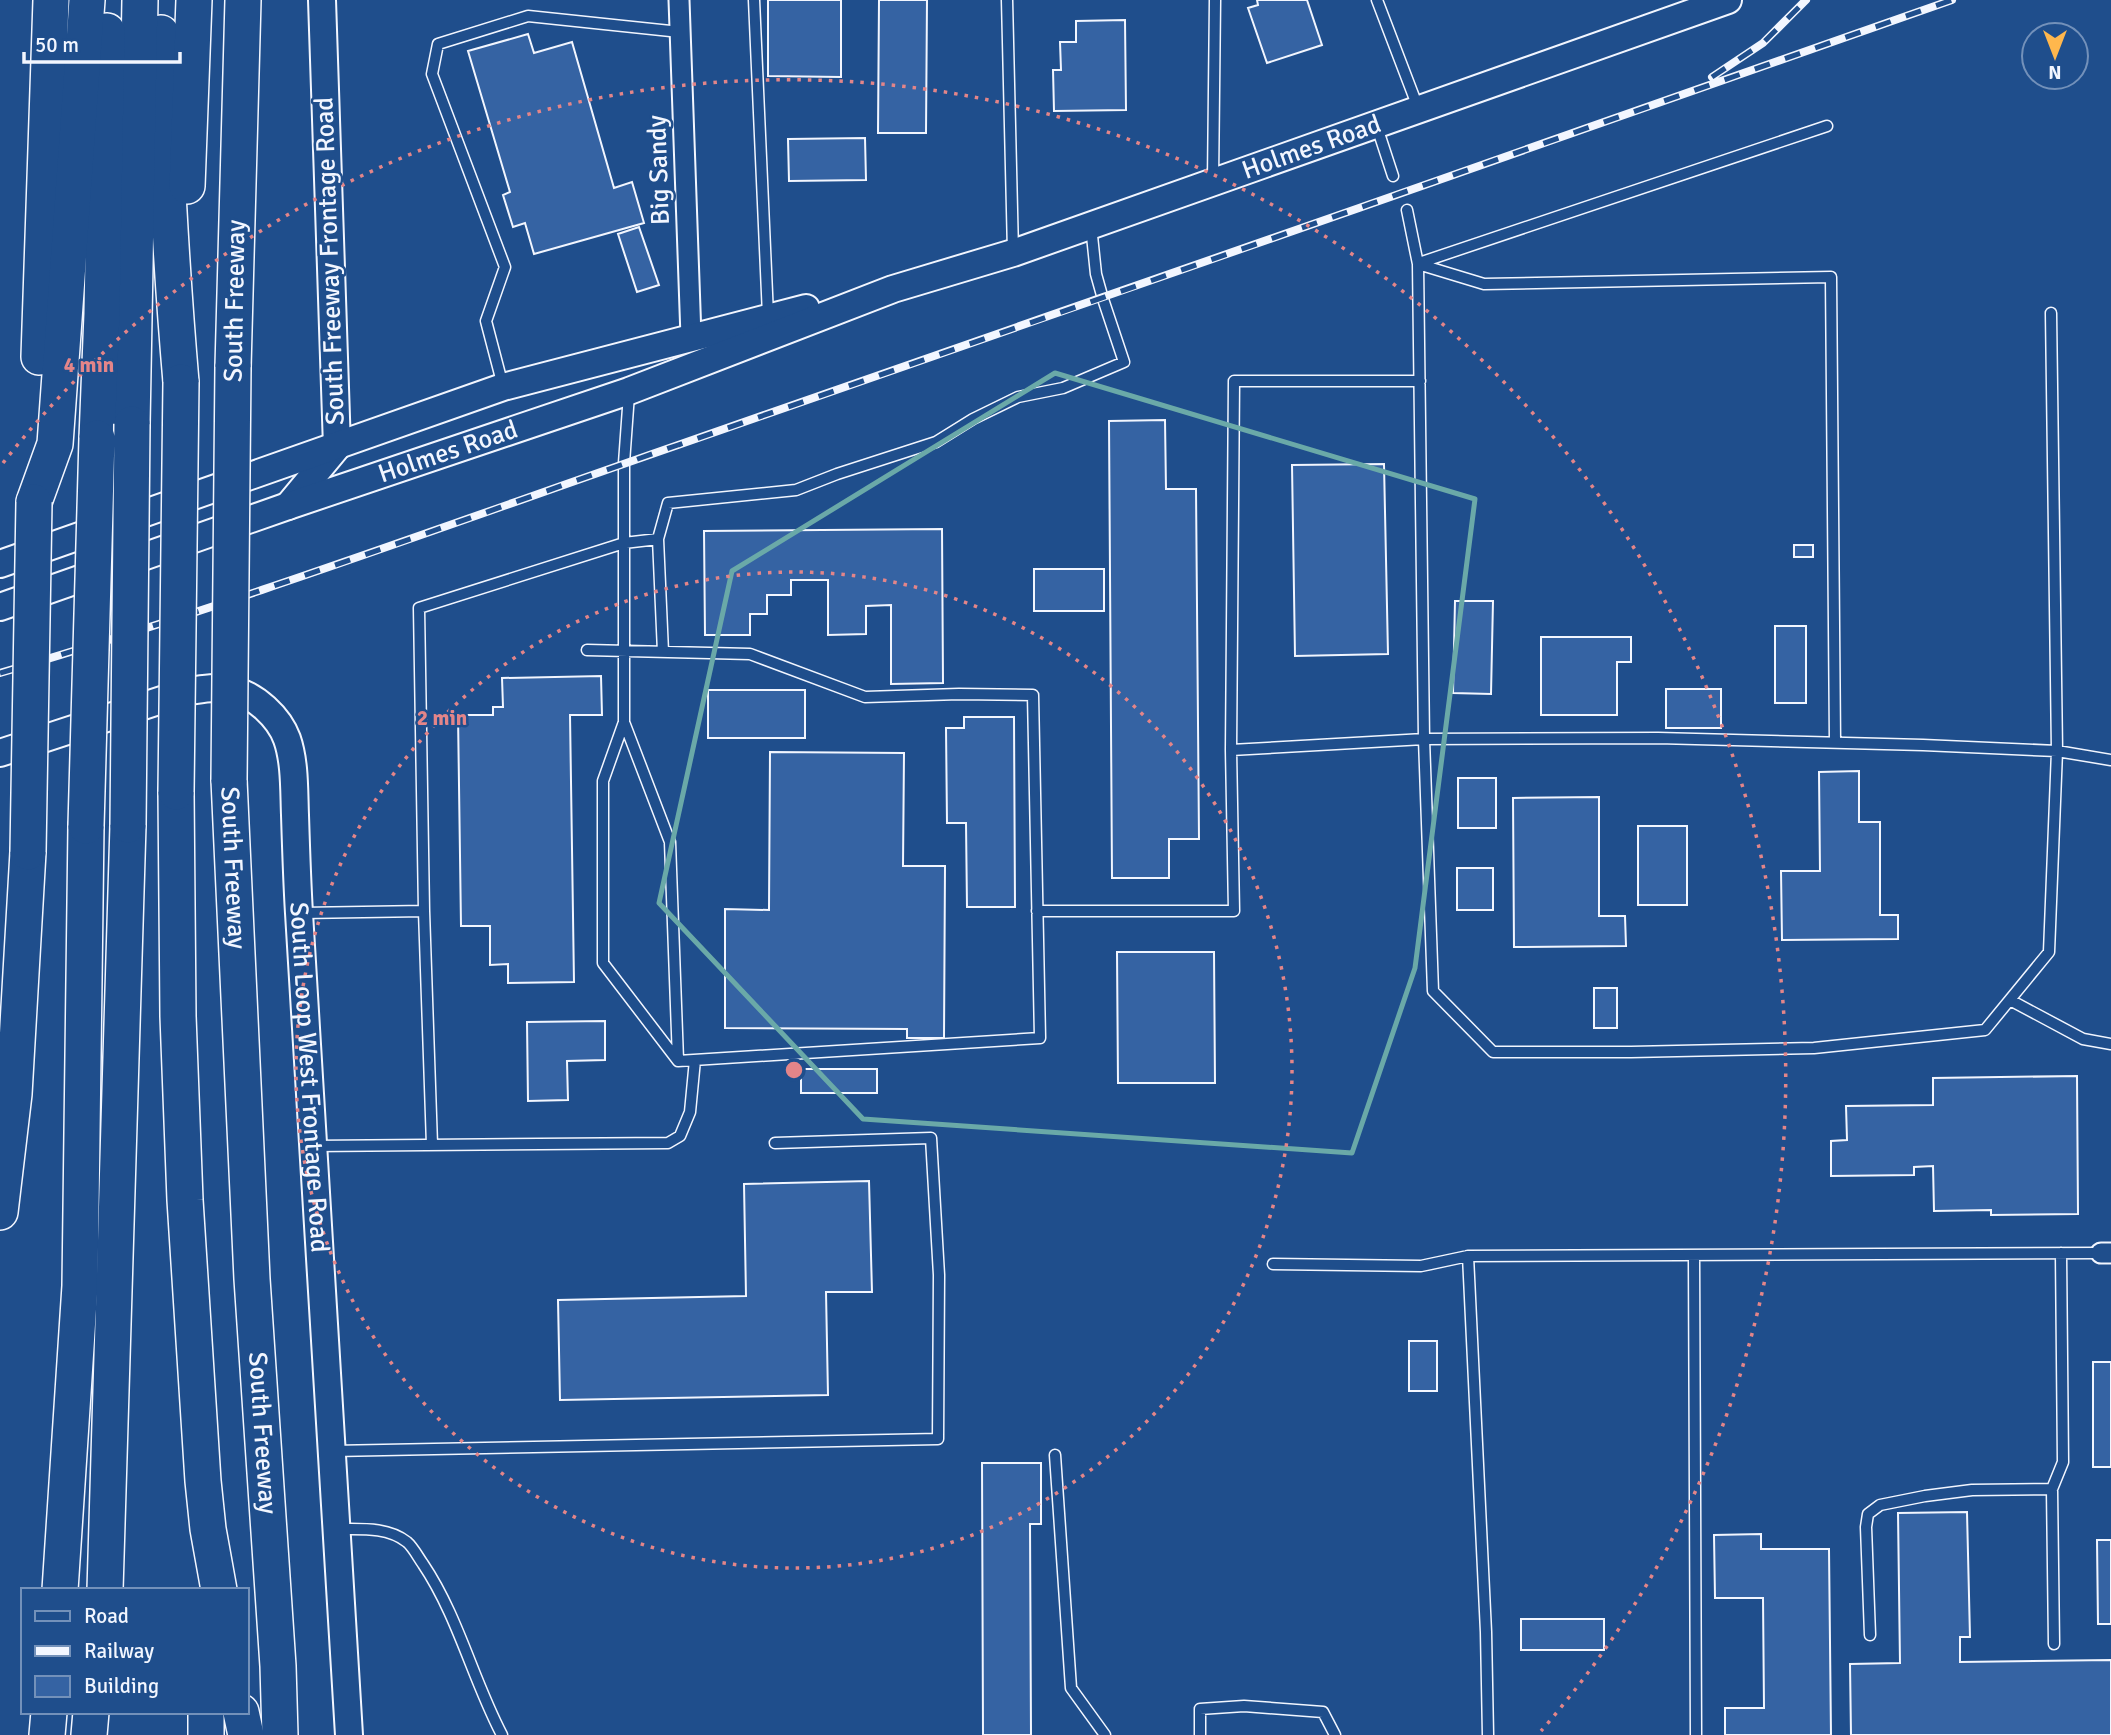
<svg xmlns="http://www.w3.org/2000/svg" width="2111" height="1735" font-family="Signika,sans-serif">
  <rect width="100%" height="100%" fill="#1f4e8c"/>
  <!-- building -->
  <path fill="#3563a3" stroke="#f2f6ff" stroke-width="2" d="M768,0H841V77L768,76Z
    M879,0H927L926,133H878Z
    M1257,0H1307L1322,45L1267,63L1248,8L1258,5Z
    M1125,20L1126,110L1054,111L1053,70H1061L1060,42H1076V21Z
    M528,34L534,53L572,42L614,188L632,182L644,223L534,254L525,223L513,227L503,195L510,192L468,51Z
    M865,138L866,180L789,181L788,139Z
    M639,227L659,285L637,292L618,234Z
    M1165,420L1166,489H1196L1199,839H1169V878H1112L1109,421Z
    M1384,464L1388,654L1295,656L1292,465Z
    M942,529L943,683L891,684V605L866,606V634L828,635V580H791V595H767V614H750V635H705L704,531Z
    M1794,545H1813V557H1794Z
    M1034,569H1104V611H1034Z
    M1455,601H1493L1491,694L1453,693Z
    M1775,626H1806V703H1775Z
    M1541,637H1631V662H1617V715H1541Z
    M601,676L602,715H570L574,982L508,983V964L490,965V926H461L458,715H493V707H503L502,678Z
    M1666,689H1721V728H1666Z
    M708,690H805V738H708Z
    M964,717H1014L1015,907H967L966,823H947L946,728H964Z
    M770,752L904,753L903,866H945L944,1038H907V1029L725,1028V909L769,910Z
    M1859,771V822H1880V915H1898V939L1782,940L1781,871H1820L1819,772Z
    M1458,778H1496V828H1458Z
    M1599,797V916H1625L1626,946L1514,947L1513,798Z
    M1638,826H1687V905H1638Z
    M1457,868H1493V910H1457Z
    M1117,952H1214L1215,1083H1118Z
    M1594,988H1617V1028H1594Z
    M605,1021V1060L567,1061L568,1100L528,1101L527,1022Z
    M801,1069H877V1093H801Z
    M2077,1076L2078,1214L1991,1215V1210L1934,1211L1933,1166L1914,1167V1175L1831,1176V1141L1847,1140L1846,1106L1933,1105V1078Z
    M869,1181L872,1292H826L828,1395L560,1400L558,1300L746,1296L744,1184Z
    M1409,1341H1437V1391H1409Z
    M2093,1362H2111V1467H2093Z
    M982,1463H1041V1524H1030L1031,1735H983Z
    M1967,1512L1970,1637H1960V1662L2111,1660V1735H1851L1850,1664L1900,1663L1898,1513Z
    M1761,1534V1549H1829L1831,1735H1725V1708H1764L1763,1598H1715L1714,1535Z
    M2097,1540H2111V1624H2098Z
    M1521,1619H1604V1650H1521Z"/>
  <g fill="none" stroke-linecap="round" stroke-linejoin="round">
    <defs>
      <path id="service" d="M754,0L768,316
        M1007,0L1013,252
        M1377,0L1419,110
        M1377,127L1393,176
        M1213,181L1215,0
        M1407,210L1418,264L1424,739L1433,991L1493,1052H1631L1814,1048L1985,1030L2049,952L2057,751L2051,313
        M1419,263L1827,126
        M1418,264L1484,284L1831,277L1835,742
        M503,386L486,321L505,267L432,74L438,44L528,16L680,32
        M629,394L624,463V722L603,781V963L678,1061
        M587,650L750,654L865,697L959,694L1033,695L1040,1038L678,1061
        M663,652L658,539L668,503L796,490L837,474L936,442L973,419L1018,397L1063,388L1124,362L1103,299L1096,274L1091,226
        M624,722L670,842L678,1060
        M1231,750L1424,739L1658,738L1923,745L2057,751L2111,760
        M1037,911H1234L1231,750L1234,381H1420
        M302,913L424,911
        M2010,1000L2083,1039L2111,1044
        M432,1145L424,911L419,608L624,543L658,539
        M313,1146L668,1143L680,1136L690,1112L695,1060
        M1694,1255L1696,1735
        M1273,1264L1421,1266L1468,1256
        M333,1451L938,1439L939,1275L931,1138L775,1143
        M1055,1455L1071,1688L1105,1735
        M339,1529C362,1529 388,1527 407,1542C413,1547 418,1557 423,1564C458,1616 473,1680 502,1735
        M1870,1635L1866,1527L1868,1514L1880,1505L1925,1496L1972,1490L2052,1489
        M2054,1644L2052,1489L2063,1462L2061,1253
        M1200,1735V1709L1244,1706L1323,1712L1335,1735
        M1488,1735L1486,1632L1468,1256L2101,1253"/>
      <path id="minor" d="M679,0L691,337
        M2101,1253H2111"/>
      <g id="secondary">
        <path d="M288,506L337,447L322,0"/>
        <path d="M0,564L503,387L806,308"/>
        <path id="s1" d="M0,607L288,506L629,391L893,289L1013,253L1728,0"/>
        <path id="s2" d="M0,753L189,691C204,689 218,686 233,690C255,695 279,717 287,739C295,762 294,790 295,815C296,847 297,880 299,913L349,1735"/>
      </g>
      <g id="motorway">
        <path d="M161,33C165,150 171,266 181,382"/>
        <path d="M187,186L194,0"/>
        <path d="M39,357L51,0"/>
        <path d="M233,367L243,0"/>
        <path d="M132,424L140,0"/>
        <path d="M97,438L102,314L107,31"/>
        <path d="M34,502L55,444L87,0"/>
        <path id="s3" d="M229,780L252,1279L278,1666L280,1735"/>
        <path d="M176,792L178,1016L185,1200L203,1481L208,1529L219,1590"/>
        <path d="M0,1212L14,1094L28,852"/>
        <path d="M60,1590L80,1286L86,826"/>
        <path d="M105,1590L128,825"/>
        <path d="M241,1712L246,1735"/>
        <path d="M47,1735L49,1712"/>
        <path d="M89,1735L91,1712"/>
        <path d="M206,1735V1712"/>
      </g>
    </defs>
    <!-- service casing -->
    <use href="#service" stroke="#f2f6ff" stroke-width="13"/>
    <!-- minor casing -->
    <use href="#minor" stroke="#f2f6ff" stroke-width="23"/>
    <!-- secondary casing -->
    <use href="#secondary" stroke="#f2f6ff" stroke-width="30"/>
    <!-- motorway casing -->
    <use href="#motorway" stroke="#f2f6ff" stroke-width="38"/>
    <!-- service -->
    <use href="#service" stroke="#1f4e8c" stroke-width="10"/>
    <!-- minor -->
    <use href="#minor" stroke="#1f4e8c" stroke-width="19"/>
    <!-- secondary -->
    <use href="#secondary" stroke="#1f4e8c" stroke-width="26"/>
    <!-- motorway -->
    <use href="#motorway" stroke="#1f4e8c" stroke-width="35"/>
    <defs>
      <path id="rail" d="M1712,77L1763,43L1806,0
        M0,673C229,606 453,523 678,445C1104,298 1527,149 1952,0"/>
    </defs>
    <!-- rail casing -->
    <use href="#rail" stroke="#f2f6ff" stroke-width="8"/>
    <!-- rail -->
    <use href="#rail" stroke="#1f4e8c" stroke-width="5" stroke-dasharray="16" stroke-linecap="butt"/>
    <defs>
      <path id="motorway-bridge" d="M229,780L233,367
        M176,792L181,382
        M128,825L132,424
        M86,826L97,438
        M28,852L34,502"/>
    </defs>
    <!-- motorway-bridge casing -->
    <use href="#motorway-bridge" stroke="#f2f6ff" stroke-width="38" stroke-linecap="butt"/>
    <!-- motorway-bridge -->
    <use href="#motorway-bridge" stroke="#1f4e8c" stroke-width="35"/>
  </g>
  <!-- marked area -->
  <path fill="none" stroke="#6aa9a8" stroke-width="5" stroke-linejoin="round" d="M1055,373L1475,499L1415,968L1352,1153L863,1119L659,903L732,571Z"/>
  <!-- distance rings -->
  <g fill="none" stroke="#e38589" stroke-width="3.5" stroke-dasharray="3.5 7">
    <circle cx="794" cy="1070" r="498"/>
    <path d="M3 463A997 997 0 1 1 1541 1731"/>
  </g>
  <g text-anchor="middle" dominant-baseline="central" stroke-width="5" stroke-linejoin="round" paint-order="stroke">
    <!-- street labels -->
    <g font-size="26" fill="#f2f6ff" stroke="#1f4e8c">
      <text stroke="none"><textPath href="#s1" startOffset="1390">Holmes Road</textPath></text>
      <text transform="translate(659 170) rotate(-92)">Big Sandy</text>
      <text transform="translate(330 261) rotate(-92)">South Freeway Frontage Road</text>
      <text transform="translate(235 301) rotate(-89)">South Freeway</text>
      <text stroke="none"><textPath href="#s1" startOffset="474">Holmes Road</textPath></text>
      <text stroke="none"><textPath href="#s3" startOffset="88">South Freeway</textPath></text>
      <text stroke="none"><textPath href="#s2" startOffset="658">South Loop West Frontage Road</textPath></text>
      <text stroke="none"><textPath href="#s3" startOffset="654">South Freeway</textPath></text>
    </g>
  </g>
  <circle cx="794" cy="1070" r="10" fill="#e38589" stroke="#1f4e8c" stroke-width="3.5"/>
  <g font-size="21" text-anchor="middle" font-weight="bold" fill="#e38589" stroke="#1f4e8c" stroke-width="5" stroke-linejoin="round" paint-order="stroke">
    <text x="89" y="372">4 min</text>
    <text x="442" y="725">2 min</text>
  </g>
  <!-- legend -->
  <rect x="21" y="1588" width="228" height="126" fill="#1f4e8c" stroke="#7391ba" stroke-width="2"/>
  <rect x="35" y="1611" width="35" height="10" fill="#1f4e8c" stroke="#7391ba" stroke-width="2"/>
  <text x="84" y="1623" font-size="21" fill="#f2f6ff">Road</text>
  <rect x="35" y="1646" width="35" height="10" fill="#f2f6ff" stroke="#7391ba" stroke-width="2"/>
  <text x="84" y="1658" font-size="21" fill="#f2f6ff">Railway</text>
  <rect x="35" y="1676" width="35" height="21" fill="#3563a3" stroke="#7391ba" stroke-width="2"/>
  <text x="84" y="1693" font-size="21" fill="#f2f6ff">Building</text>
  <!-- north arrow -->
  <g transform="translate(2055 56) rotate(180)"><circle r="33" fill="#1f4e8c" stroke="#7391ba" stroke-width="2"/>
  <path d="M0-5L12 26L0 18L-12 26Z" fill="#ffb74d"/>
  <text y="-10" font-size="19" font-weight="bold" text-anchor="middle" fill="#f2f6ff">N</text>
  </g>
  <!-- scale -->
  <path d="M24 52v10h156v-10" fill="none" stroke="#f2f6ff" stroke-width="3.5"/>
  <text x="35" y="52" font-size="21" fill="#f2f6ff" stroke="#1f4e8c" stroke-width="5" paint-order="stroke">50 m</text>
</svg>
